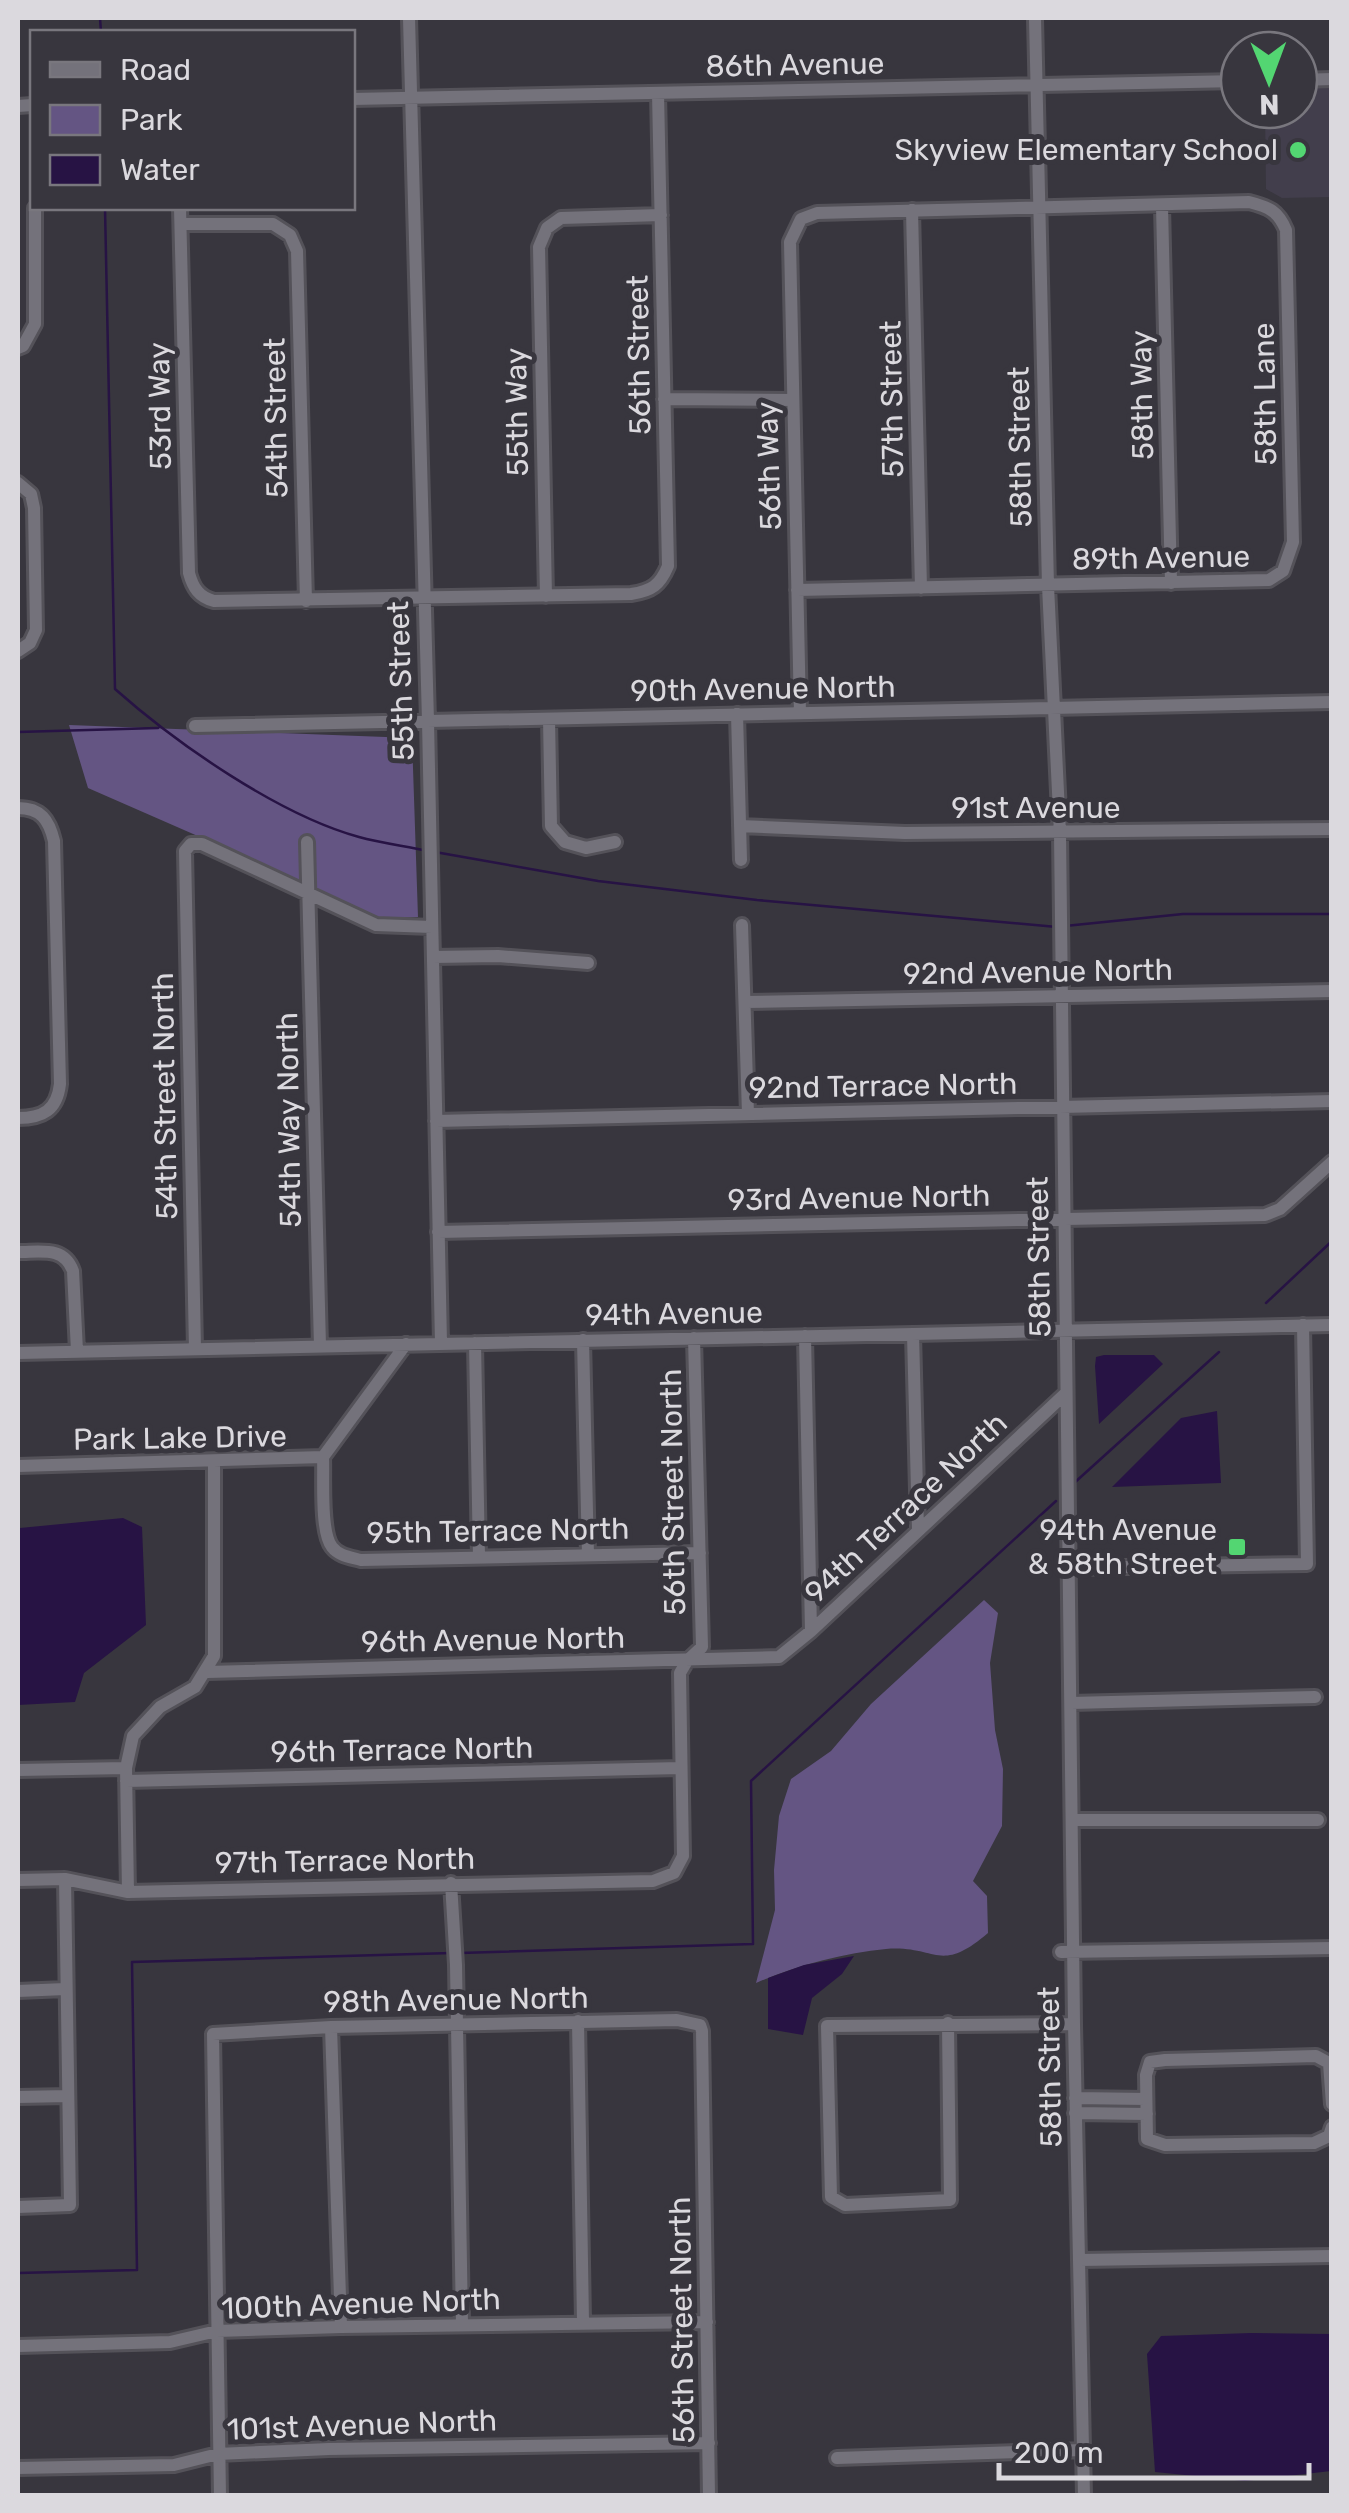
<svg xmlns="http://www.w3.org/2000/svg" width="1349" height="2513" font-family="Rubik,sans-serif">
  <rect width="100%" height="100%" fill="#38363e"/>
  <!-- built -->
  <path fill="#423e4c" d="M1331,86V197L1282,198L1266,189L1265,110H1299V87Z"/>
  <!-- green -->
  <path fill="#645583" d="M69,725L412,738L418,917L379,919L314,888L311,836L301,837L303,882L88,788Z
    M984,1600L998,1613L990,1663L995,1730L1003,1769L1002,1826L973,1881L987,1896L988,1933C939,1975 937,1945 886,1949C844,1953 794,1966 756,1983L775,1910L774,1870L779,1816L791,1779L831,1751L871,1704Z"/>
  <!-- water -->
  <path fill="#271344" d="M1104,1355H1154L1163,1364L1099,1424L1095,1366L1096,1357Z
    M1217,1411L1221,1483L1112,1487L1181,1418Z
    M123,1518L142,1527L146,1625L84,1673L75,1702L18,1705L20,1528Z
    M854,1956L842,1974L812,1998L803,2035L768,2029V1978L804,1965Z
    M1251,2333L1331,2334V2471L1245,2481L1155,2472L1147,2354L1161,2336Z"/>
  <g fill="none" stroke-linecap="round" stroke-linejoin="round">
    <!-- stream -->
    <path stroke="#271344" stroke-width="2.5" d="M100,18L101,32
      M105,208L115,689C177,744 279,815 359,837C381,843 405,846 428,851
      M18,732L158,728
      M435,852L598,881L757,900L1057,927
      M1065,926L1183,914H1332
      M1266,1303L1332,1241
      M1073,1484L1219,1352
      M460,1953L753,1944L751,1781L1056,1501
      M18,2273L137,2270L132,1962L452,1953"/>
    <defs>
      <path id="minor" d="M409,18L428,721L441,1343
        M1035,18L1048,586L1060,833L1074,2024L1084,2496
        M1299,80L1332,79
        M352,99L1239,81
        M18,106L32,105
        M1162,206L1171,583
        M180,208L189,573C193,588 199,597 214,601L631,594C652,591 660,585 668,566L658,93
        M912,210L921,588
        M181,224H273L290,235L297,251L306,601
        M18,348L23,346L35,324V208
        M664,399L792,400
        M18,483L31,494L34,508L36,630L30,643L18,651
        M797,590L1269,580L1283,571L1293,542L1286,230C1278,211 1269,207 1249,202L817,213L801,219L790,242L800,713
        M546,596L539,247L547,228L561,218L661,215
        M737,714L741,860
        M549,719L551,826L565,842L586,848L615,842
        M195,726L1332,702
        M18,808C41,808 49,820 54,841L60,1084C57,1110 43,1118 18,1118
        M740,826L905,833L1332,829
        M307,842L320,1346
        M742,925L748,1114
        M433,957L498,956L588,963
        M746,1002L1332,991
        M436,1121L1332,1101
        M438,1232L1265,1215L1280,1209L1332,1162
        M18,1252C41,1252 64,1246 73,1271L77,1351
        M913,1334L918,1529
        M805,1336L811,1631
        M583,1340L588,1555
        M475,1343L479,1557
        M195,1349L185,851L191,844H202L376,925L432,927
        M18,1353L1332,1325
        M323,1457C324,1477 320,1532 332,1547C339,1556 350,1557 361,1560L700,1553
        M18,1466L323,1457L406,1344
        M1069,1568L1307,1564L1303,1325
        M207,1672L779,1657L811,1631L1065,1394
        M1071,1703L1315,1697
        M18,1770L126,1768
        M126,1781L680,1768
        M1073,1820H1318
        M18,1880L65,1879L128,1892L653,1881L674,1873L683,1856L680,1673L687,1661L702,1647L694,1338
        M451,1883L456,1965L462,2325
        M128,1892L126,1768L133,1736L160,1707L195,1687L214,1656V1463
        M1061,1952L1332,1948
        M18,1991L65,1989
        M578,2021L583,2322
        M948,2023L950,2200L845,2205L831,2197L827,2026L1074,2024
        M331,2027L341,2327
        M18,2097L68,2096
        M1075,2098L1146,2099
        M1332,2104L1329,2063L1316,2056L1165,2060L1150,2062L1146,2075L1147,2139L1165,2145L1314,2143L1329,2136L1332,2127
        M1075,2113L1147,2114
        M18,2207L70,2205L65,1879
        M1080,2260L1332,2256
        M18,2346L170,2342L217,2331L341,2327L707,2322
        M837,2458L1082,2450
        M18,2468L174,2465L218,2454L329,2449L709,2443
        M220,2496L213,2034L331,2027L677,2020L700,2025L702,2031L709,2496"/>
    </defs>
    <!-- minor casing -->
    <use href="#minor" stroke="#545259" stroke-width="18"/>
    <!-- minor -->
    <use href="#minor" stroke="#74727b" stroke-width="12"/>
  </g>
  <!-- markers -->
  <g fill="#53d672" stroke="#38363e" stroke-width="4">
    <circle cx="1298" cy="150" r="10"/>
    <rect x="1227" y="1537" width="20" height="20" rx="5"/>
  </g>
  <g text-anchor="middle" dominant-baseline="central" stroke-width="10" stroke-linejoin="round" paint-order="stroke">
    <!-- street labels -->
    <g font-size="30" fill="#dbd9de" stroke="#38363e">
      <text transform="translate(795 65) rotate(-1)">86th Avenue</text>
      <text transform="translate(639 355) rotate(-91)">56th Street</text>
      <text transform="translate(1265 394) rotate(-91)">58th Lane</text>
      <text transform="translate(1142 395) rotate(-91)">58th Way</text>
      <text transform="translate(892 399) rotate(-91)">57th Street</text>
      <text transform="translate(160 406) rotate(-91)">53rd Way</text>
      <text transform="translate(517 412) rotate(-91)">55th Way</text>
      <text transform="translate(276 418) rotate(-91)">54th Street</text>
      <text transform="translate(1020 447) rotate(-91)">58th Street</text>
      <text transform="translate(769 466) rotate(-92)">56th Way</text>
      <text transform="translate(1161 558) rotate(-1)">89th Avenue</text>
      <text transform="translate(401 681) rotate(-92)">55th Street</text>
      <text transform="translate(763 689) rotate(-1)">90th Avenue North</text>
      <text x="1036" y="808">91st Avenue</text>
      <text transform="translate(1038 972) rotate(-1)">92nd Avenue North</text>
      <text transform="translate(883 1086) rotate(-1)">92nd Terrace North</text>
      <text transform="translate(165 1096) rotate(-91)">54th Street North</text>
      <text transform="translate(289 1120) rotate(-91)">54th Way North</text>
      <text transform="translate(859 1198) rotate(-1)">93rd Avenue North</text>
      <text transform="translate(1039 1257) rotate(-91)">58th Street</text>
      <text transform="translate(674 1314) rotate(-1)">94th Avenue</text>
      <text transform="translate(180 1438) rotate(-1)">Park Lake Drive</text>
      <text transform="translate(673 1492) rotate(-91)">56th Street North</text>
      <text transform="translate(906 1508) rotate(-43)">94th Terrace North</text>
      <text transform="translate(498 1531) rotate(-1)">95th Terrace North</text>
      <text transform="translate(493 1640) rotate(-1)">96th Avenue North</text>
      <text transform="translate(402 1750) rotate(-1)">96th Terrace North</text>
      <text transform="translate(345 1861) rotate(-1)">97th Terrace North</text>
      <text transform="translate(456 2000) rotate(-1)">98th Avenue North</text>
      <text transform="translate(1050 2067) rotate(-91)">58th Street</text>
      <text transform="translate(361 2304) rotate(-2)">100th Avenue North</text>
      <text transform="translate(682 2320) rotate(-91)">56th Street North</text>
      <text transform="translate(362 2425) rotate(-2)">101st Avenue North</text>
    </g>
    <!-- poi labels -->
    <g font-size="30" fill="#dbd9de" stroke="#38363e" text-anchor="end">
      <text x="1278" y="150">Skyview Elementary School</text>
      <text x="1217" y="1530">94th Avenue<tspan x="1217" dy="34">&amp; 58th Street</tspan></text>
    </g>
  </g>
  <!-- border -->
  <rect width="1349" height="2513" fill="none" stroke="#dbd9de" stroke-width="40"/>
  <!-- legend -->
  <rect x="30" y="30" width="325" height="180" fill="#38363e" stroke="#79777e" stroke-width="2.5"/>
  <rect x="50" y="62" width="50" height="15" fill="#74727b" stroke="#79777e" stroke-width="2.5"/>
  <text x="120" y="80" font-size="30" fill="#dbd9de">Road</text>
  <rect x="50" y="105" width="50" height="30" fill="#645583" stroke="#79777e" stroke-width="2.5"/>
  <text x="120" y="130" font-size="30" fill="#dbd9de">Park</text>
  <rect x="50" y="155" width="50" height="30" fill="#271344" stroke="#79777e" stroke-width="2.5"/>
  <text x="120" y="180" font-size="30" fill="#dbd9de">Water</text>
  <!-- north arrow -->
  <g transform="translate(1269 80) rotate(179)"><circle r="48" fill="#38363e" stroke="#79777e" stroke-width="2.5"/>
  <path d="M0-8L18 38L0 25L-18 38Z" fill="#53d672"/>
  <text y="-15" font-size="28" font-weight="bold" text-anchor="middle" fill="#dbd9de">N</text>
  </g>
  <!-- scale -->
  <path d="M999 2463v15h310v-15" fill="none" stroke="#dbd9de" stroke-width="5"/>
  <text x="1014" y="2463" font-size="30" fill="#dbd9de" stroke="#38363e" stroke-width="8" paint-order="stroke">200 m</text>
</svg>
